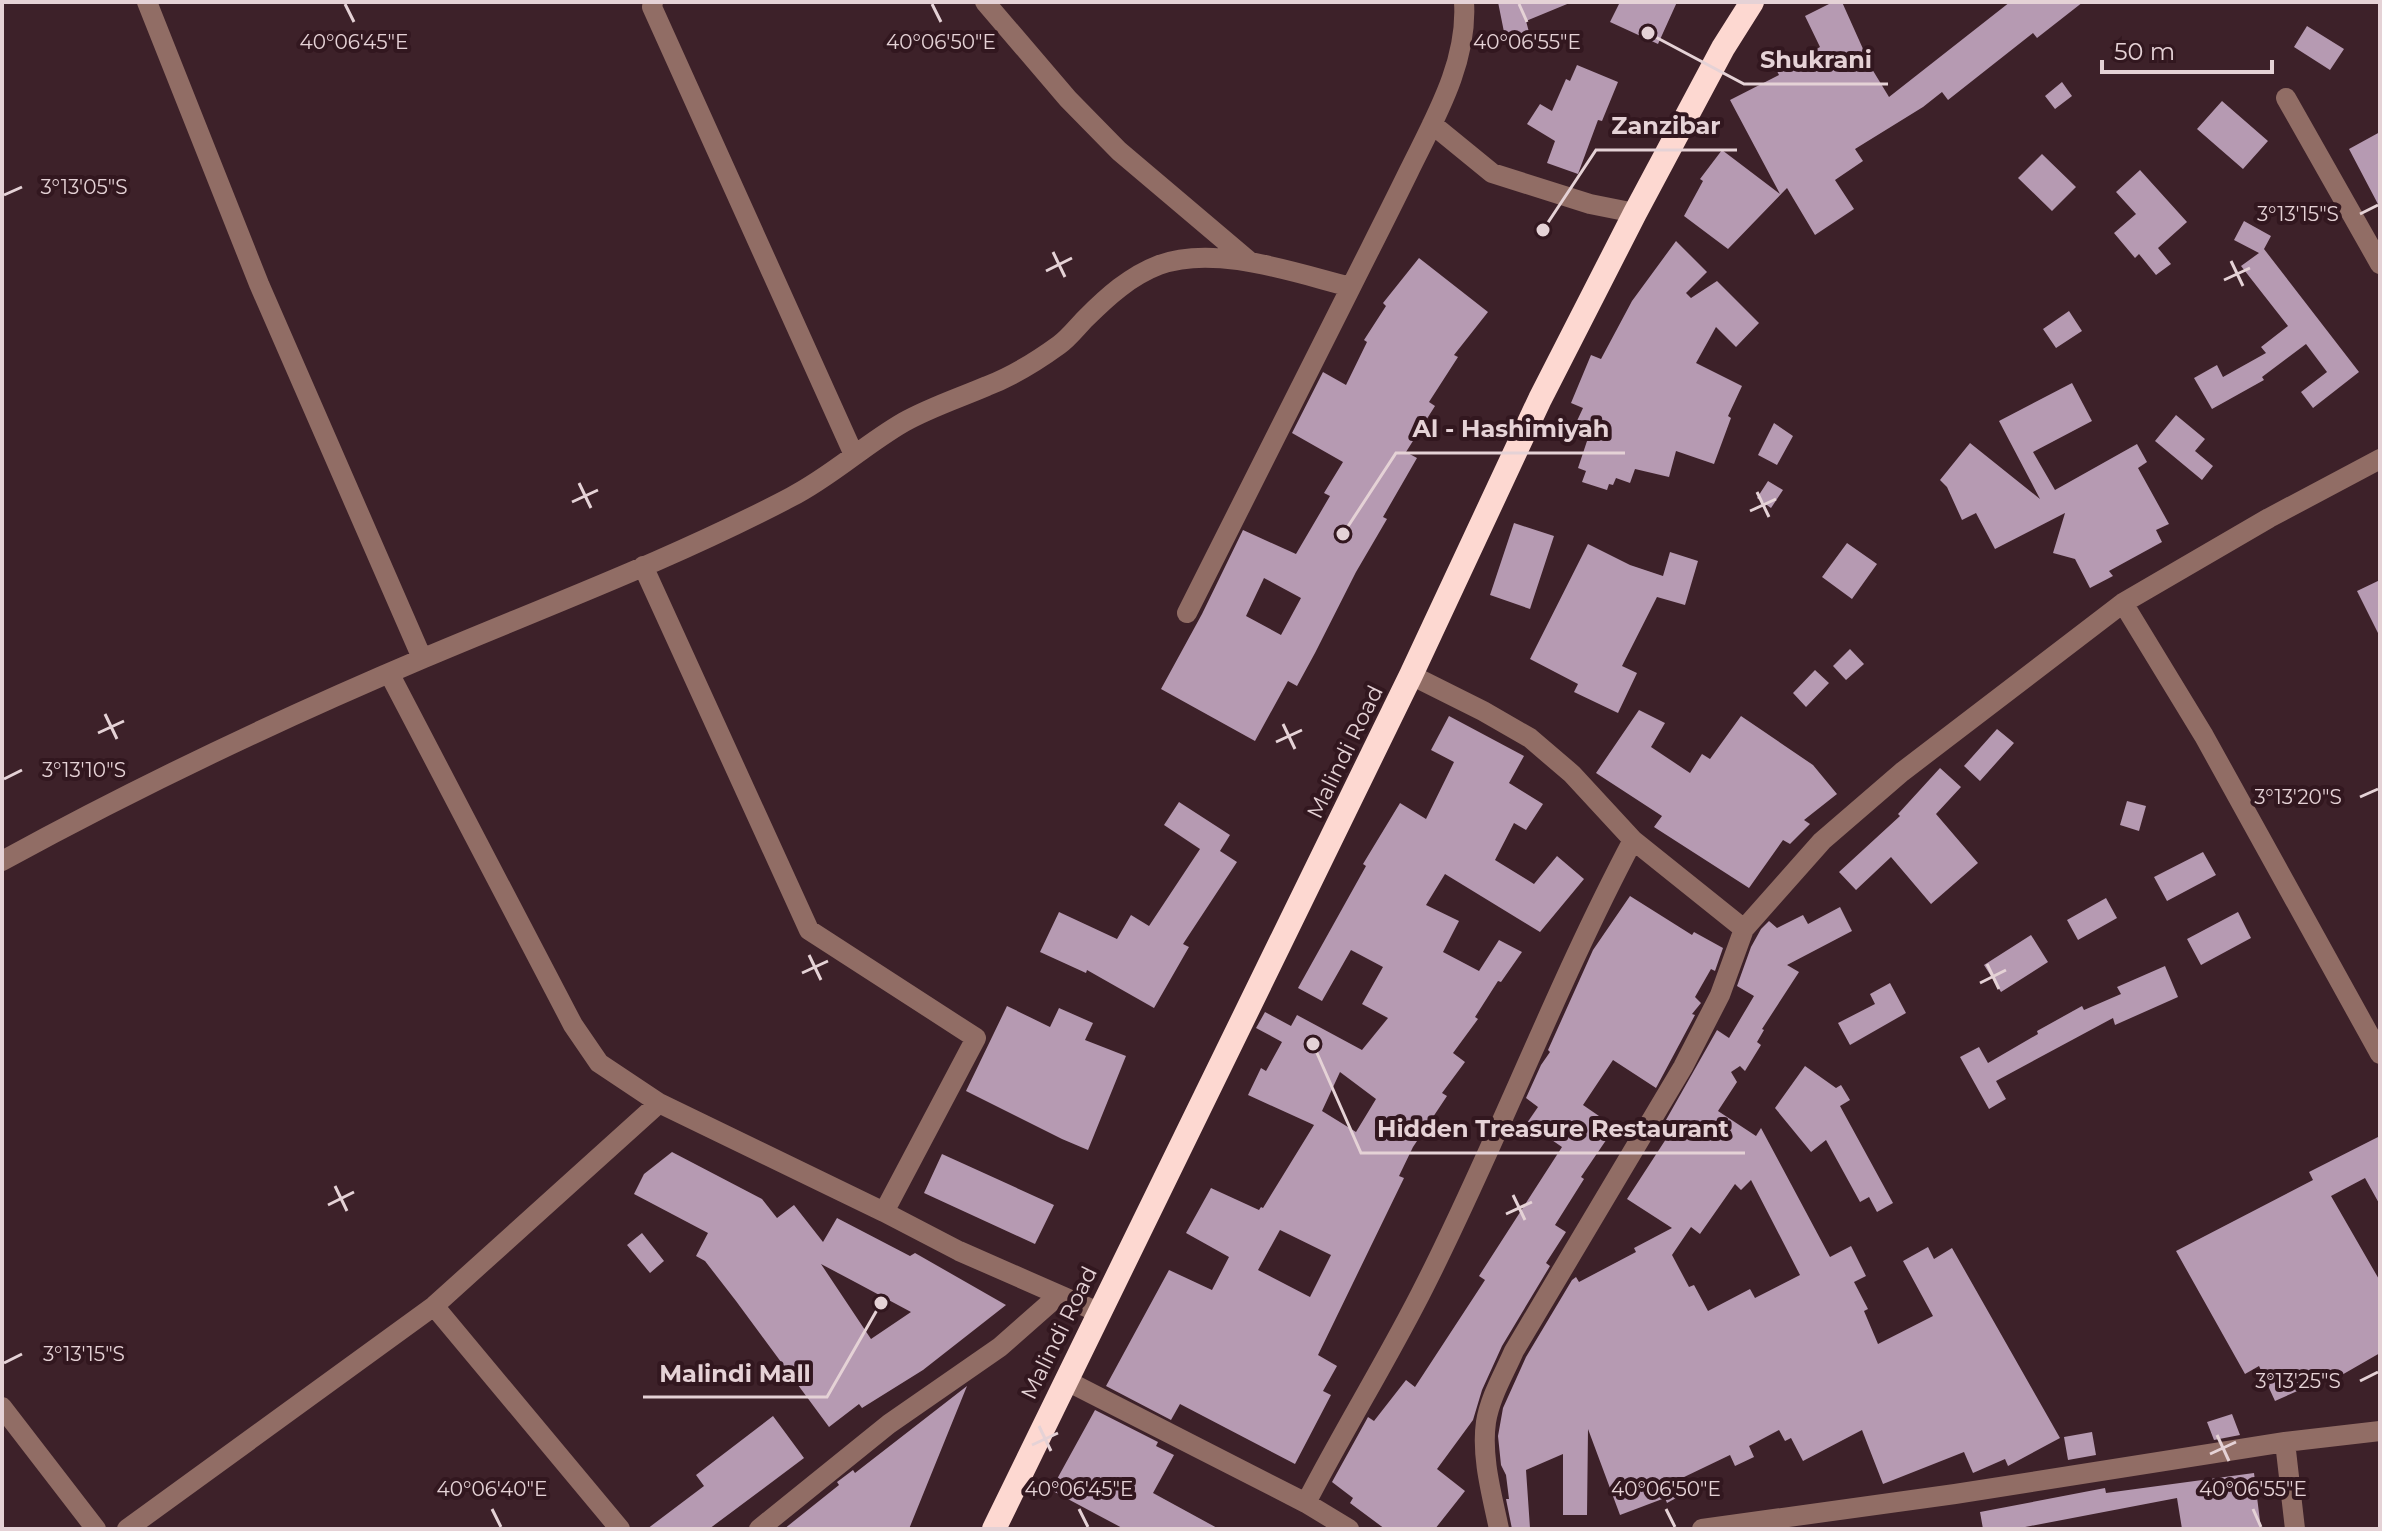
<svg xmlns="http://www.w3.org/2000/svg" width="2382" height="1531" font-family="Montserrat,sans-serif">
  <rect width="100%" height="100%" fill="#3d2129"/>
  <!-- building -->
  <path fill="#b69ab2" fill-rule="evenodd" d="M1498,2H1572L1526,21L1529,32L1505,37Z
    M1620,2H1677L1658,44L1610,22Z
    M1833,2H1842L1872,69L1889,97L2010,2H2083L2037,38L2033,33L1948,100L1942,92L1923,107L1855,149L1863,161L1835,180L1854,209L1815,235L1787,188L1728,249L1684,216L1703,181L1700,179L1722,150L1780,194L1730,100L1779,75L1777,71L1820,47L1805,16Z
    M2307,26L2344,49L2330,70L2294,47Z
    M1577,65L1618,82L1602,121L1598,120L1578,174L1547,163L1555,141L1527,124L1540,104L1552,111L1566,79L1570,81Z
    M2062,82L2072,96L2055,109L2045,96Z
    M2222,101L2268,141L2243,169L2197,129Z
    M2380,132V208L2349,149Z
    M2042,154L2076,187L2052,211L2018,178Z
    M2140,170L2187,222L2158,248L2171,264L2156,275L2139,254L2135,258L2114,233L2136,214L2116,192Z
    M2244,221L2271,236L2264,249L2359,372L2313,408L2301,392L2327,372L2306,344L2262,377L2264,380L2212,409L2194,378L2217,365L2223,377L2266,353L2261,347L2288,326L2241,266L2259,253L2234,240Z
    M1676,241L1707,272L1686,293L1691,298L1717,281L1759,323L1736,347L1716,327L1696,363L1742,386L1728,416L1731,418L1714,464L1676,451L1669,477L1635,469L1630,483L1616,478L1613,485L1609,484L1607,490L1582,482L1586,471L1578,468L1591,429L1576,423L1583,408L1571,403L1591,355L1601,359L1632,301Z
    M1419,258L1488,312L1454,355L1458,357L1429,402L1435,406L1406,452L1417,458L1383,517L1387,519L1356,572L1315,653L1297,686L1288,681L1255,741L1161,689L1202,614L1243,530L1296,554L1330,496L1324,493L1343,462L1292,433L1323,372L1346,385L1367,342L1364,340L1386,306L1383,303ZM1264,578L1301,598L1281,635L1246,616Z
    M2069,311L2082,331L2056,348L2043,329Z
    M2072,383L2092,421L2033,452L2055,490L2137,444L2147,462L2138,468L2169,524L2156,530L2162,542L2109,571L2113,576L2090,588L2075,559L2053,553L2065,513L1995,549L1976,513L1962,520L1947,487L1940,480L1970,443L2040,499L1999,421Z
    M2176,415L2205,439L2195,451L2213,466L2202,480L2155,441Z
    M1774,423L1793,436L1777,465L1758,455Z
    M1768,481L1783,490L1771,508L1757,498Z
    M1514,523L1554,536L1530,609L1490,595Z
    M1847,543L1877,564L1852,599L1822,577Z
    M1588,544L1630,565L1663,576L1670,552L1698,561L1685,605L1657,597L1622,666L1637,673L1618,713L1574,692L1578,684L1530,659Z
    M2380,580V637L2357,591Z
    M1850,649L1864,664L1846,680L1833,666Z
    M1815,670L1829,683L1806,707L1793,693Z
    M1639,710L1665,723L1651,747L1690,773L1702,754L1710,759L1741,716L1813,765L1837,794L1804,820L1810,824L1790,844L1783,840L1749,888L1654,827L1662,816L1596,773Z
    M1449,716L1524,756L1509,783L1543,804L1526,830L1514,823L1495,860L1534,884L1557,856L1584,879L1540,932L1445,874L1426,905L1459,921L1443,952L1479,971L1499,940L1522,952L1501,982L1498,981L1475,1017L1478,1019L1453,1053L1465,1062L1442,1093L1447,1096L1413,1147L1399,1176L1404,1178L1318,1355L1337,1366L1323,1391L1331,1395L1295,1464L1180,1404L1171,1420L1106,1386L1169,1270L1212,1290L1229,1257L1186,1233L1211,1188L1259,1210L1261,1207L1263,1208L1314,1125L1248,1095L1261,1068L1266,1071L1282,1042L1256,1028L1265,1012L1291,1026L1297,1015L1362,1050L1388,1018L1362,1004L1383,967L1351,950L1322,1001L1298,988L1366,866L1363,864L1400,803L1426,819L1454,762L1431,750ZM1340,1072L1376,1099L1356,1132L1322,1111ZM1280,1230L1331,1255L1310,1297L1258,1270Z
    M1997,729L2014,743L1980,781L1964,766Z
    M1940,768L1961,787L1936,814L1978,863L1931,904L1891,857L1856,890L1839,872L1900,816L1898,814Z
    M2127,801L2146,806L2139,831L2120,825Z
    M1179,802L1230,835L1220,851L1237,862L1183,944L1189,947L1154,1008L1087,970L1086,973L1040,952L1059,912L1117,939L1131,915L1149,926L1200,849L1164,825Z
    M2203,852L2216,875L2167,901L2154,877Z
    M1630,896L1692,935L1694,932L1723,948L1715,971L1711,969L1695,997L1701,1003L1692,1014L1695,1015L1656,1088L1613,1060L1583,1105L1615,1127L1581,1177L1584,1179L1555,1225L1566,1232L1546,1263L1550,1266L1502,1346L1482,1390L1473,1420L1437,1469L1465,1491L1435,1529H1385L1350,1503L1353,1498L1332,1482L1368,1417L1374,1421L1406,1380L1415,1387L1485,1280L1479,1276L1562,1147L1527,1123L1538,1107L1526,1098L1541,1065L1550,1052L1548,1050L1593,950Z
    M2106,898L2117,918L2078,940L2067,920Z
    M1840,907L1852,931L1787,965L1799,972L1762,1029L1764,1030L1757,1042L1761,1045L1745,1071L1740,1066L1731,1072L1737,1082L1718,1111L1756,1136L1761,1128L1830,1257L1851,1246L1866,1276L1854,1282L1868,1309L1864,1311L1878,1344L1933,1316L1903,1261L1928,1247L1934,1259L1952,1248L2060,1438L2008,1466L2005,1459L1973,1473L1964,1452L1883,1484L1862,1430L1803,1461L1791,1438L1785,1441L1779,1430L1749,1446L1754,1457L1735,1466L1730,1455L1680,1479L1687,1492L1667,1503L1665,1498L1620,1515L1588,1429L1587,1515H1563V1454L1526,1470L1530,1528L1512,1529L1506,1499H1509L1506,1475L1501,1465L1498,1436L1503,1408L1526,1357L1572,1280L1576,1277L1579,1282L1636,1252L1634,1248L1672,1228L1627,1199L1666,1139L1658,1134L1717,1030L1729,1038L1754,996L1737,986L1751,947L1761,929L1769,921L1777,928L1803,915L1808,924ZM1751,1180L1800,1275L1755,1298L1750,1289L1708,1311L1694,1285L1689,1287L1672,1255L1691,1227L1700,1234L1735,1184L1741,1190Z
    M2238,912L2251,938L2201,965L2187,939Z
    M2031,935L2048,962L2001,992L1984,965Z
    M2165,966L2178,997L2115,1025L2113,1018L1996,1081L2006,1099L1989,1109L1960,1057L1979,1047L1988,1063L2038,1034L2037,1031L2082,1006L2084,1010L2121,994L2117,987Z
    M1890,983L1906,1013L1850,1045L1838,1023L1875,1004L1870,994Z
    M1007,1006L1050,1027L1059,1008L1093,1023L1085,1040L1126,1056L1088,1150L1062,1139L966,1091Z
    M1805,1066L1836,1088L1841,1085L1850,1100L1840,1106L1893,1203L1877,1212L1869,1197L1860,1202L1826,1140L1811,1152L1775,1108Z
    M2380,1136V1205L2365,1178L2331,1196L2380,1281V1353L2340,1376L2338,1373L2275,1401L2259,1366L2245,1374L2176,1251L2313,1180L2309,1172Z
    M672,1152L762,1199L777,1218L794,1205L823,1242L837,1218L910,1256L915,1253L1006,1305L923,1370L862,1408L859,1404L829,1427L736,1301L705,1261L696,1256L708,1233L634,1194L644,1174ZM821,1264L855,1282L911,1312L871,1339Z
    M942,1154L1054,1205L1035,1244L924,1193Z
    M642,1233L664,1261L650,1273L627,1245Z
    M967,1386L909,1529H784L839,1485L837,1482L853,1470L855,1473Z
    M1095,1410L1158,1442L1156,1446L1174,1455L1153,1493L1219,1529H1124L1051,1490Z
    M2232,1414L2240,1435L2214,1440L2207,1422Z
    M773,1416L804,1458L709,1529H647L704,1486L696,1475Z
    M2092,1432L2096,1455L2068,1460L2064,1437Z
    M2254,1473L2261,1529H2182L2177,1498L2015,1529H1983L1980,1512L2105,1488L2106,1493Z"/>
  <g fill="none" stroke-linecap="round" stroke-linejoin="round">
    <!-- minor -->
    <path stroke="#916d65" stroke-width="20" d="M147,2L259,284L422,658
      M653,2L652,7L854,455
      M985,2L1068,99L1119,151L1250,262
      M2286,98L2380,264
      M1432,124L1492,173L1590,204L1635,213
      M643,566L809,930L976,1038L884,1212
      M2123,603L2204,736L2380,1054
      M1187,613L1351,287
      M389,673L573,1025L599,1063L659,1103L884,1212L959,1251L1098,1312
      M1411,675L1483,711L1530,738L1572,774L1633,840L1744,929
      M2,861C139,786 280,719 424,658C547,606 673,559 791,497C832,476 864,445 904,422C931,407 959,398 987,386C1013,376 1037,361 1059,345C1069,338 1077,327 1086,318C1107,297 1130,276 1159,265C1215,244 1295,273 1351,287C1370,249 1390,210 1409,171C1435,118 1468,62 1464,2
      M434,1306L620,1529
      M1065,1380L1306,1503L1349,1529
      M2,1407L96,1529
      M2285,1442L2295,1529
      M1306,1503C1344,1429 1388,1359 1425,1285C1499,1139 1556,985 1633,840
      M127,1529L434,1306L659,1103
      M759,1529L889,1424L1000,1347L1059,1295
      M1499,1529C1492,1495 1481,1457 1486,1422C1490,1397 1504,1374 1514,1351L1683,1067L1720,995L1744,929L1822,841L1902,772L2123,603L2269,518L2380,459
      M1702,1529L1955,1494L2285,1442L2380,1431"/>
    <!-- highway -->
    <path stroke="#fdd8d1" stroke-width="24" d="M994,1529L1411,675L1540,399L1635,213L1723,48L1752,2"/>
  </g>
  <!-- ticks -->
  <path fill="none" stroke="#e5d2d6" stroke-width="3" d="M345,4L354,22M932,4L941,22M1519,4L1527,22M4,195L22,187M2360,214L2378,205M1053,252L1065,277M2231,261L2243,286M1046,271L1072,258M2224,280L2250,268M579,483L591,508M1757,492L1769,517M572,502L598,490M1750,511L1776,499M105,714L117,739M1283,724L1295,749M98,733L124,721M1276,742L1302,730M4,779L22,770M2360,797L2378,789M809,955L821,980M1987,964L1999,989M802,973L828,961M1980,983L2006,970M335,1186L347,1211M1513,1195L1525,1220M328,1205L354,1192M1506,1214L1532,1202M4,1363L22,1354M2360,1381L2378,1372M1039,1426L1051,1451M2217,1435L2229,1461M1032,1445L1058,1433M2210,1454L2236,1442M492,1509L501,1527M1079,1509L1088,1527M1666,1509L1675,1527M2253,1509L2261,1527"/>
  <g text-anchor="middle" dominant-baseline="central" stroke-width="8" stroke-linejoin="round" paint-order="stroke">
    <!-- street labels -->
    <g font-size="22" fill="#e5d2d6" stroke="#32171f">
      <text transform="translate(1345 752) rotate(-64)">Malindi Road</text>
      <text transform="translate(1059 1333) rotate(-64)">Malindi Road</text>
    </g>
  </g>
  <g font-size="20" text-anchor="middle" fill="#e5d2d6" stroke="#32171f" stroke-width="8" stroke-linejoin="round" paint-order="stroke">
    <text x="354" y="49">40°06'45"E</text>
    <text x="941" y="49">40°06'50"E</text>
    <text x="1527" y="49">40°06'55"E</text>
    <text x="84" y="194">3°13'05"S</text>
    <text x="2298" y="221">3°13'15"S</text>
    <text x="84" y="777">3°13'10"S</text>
    <text x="2298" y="804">3°13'20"S</text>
    <text x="84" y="1361">3°13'15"S</text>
    <text x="2298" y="1388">3°13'25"S</text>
    <text x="492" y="1496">40°06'40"E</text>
    <text x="1079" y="1496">40°06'45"E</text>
    <text x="1666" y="1496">40°06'50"E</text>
    <text x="2253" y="1496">40°06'55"E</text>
  </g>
  <!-- callouts -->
  <path fill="none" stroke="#e5d2d6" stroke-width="3" d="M1648 33L1744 84H1888M1543 230L1596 150H1737M1343 534L1396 453H1625M1313 1044L1361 1153H1745M881 1303L827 1397H643"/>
  <g fill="#e5d2d6" stroke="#32171f" stroke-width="3">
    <circle cx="1648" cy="33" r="8"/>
    <circle cx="1543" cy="230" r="8"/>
    <circle cx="1343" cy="534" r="8"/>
    <circle cx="1313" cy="1044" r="8"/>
    <circle cx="881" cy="1303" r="8"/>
  </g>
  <g font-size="24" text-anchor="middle" font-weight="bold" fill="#e5d2d6" stroke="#32171f" stroke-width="8" stroke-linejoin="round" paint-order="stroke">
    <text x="1816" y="68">Shukrani</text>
    <text x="1666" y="134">Zanzibar</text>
    <text x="1511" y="437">Al - Hashimiyah</text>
    <text x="1553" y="1137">Hidden Treasure Restaurant</text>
    <text x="735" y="1382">Malindi Mall</text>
  </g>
  <!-- border -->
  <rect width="2382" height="1531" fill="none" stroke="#e5d2d6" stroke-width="8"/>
  <!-- scale -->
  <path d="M2102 60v12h170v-12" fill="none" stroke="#e5d2d6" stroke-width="4"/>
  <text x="2114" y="60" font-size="24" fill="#e5d2d6" stroke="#32171f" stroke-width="6" paint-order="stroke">50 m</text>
</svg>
